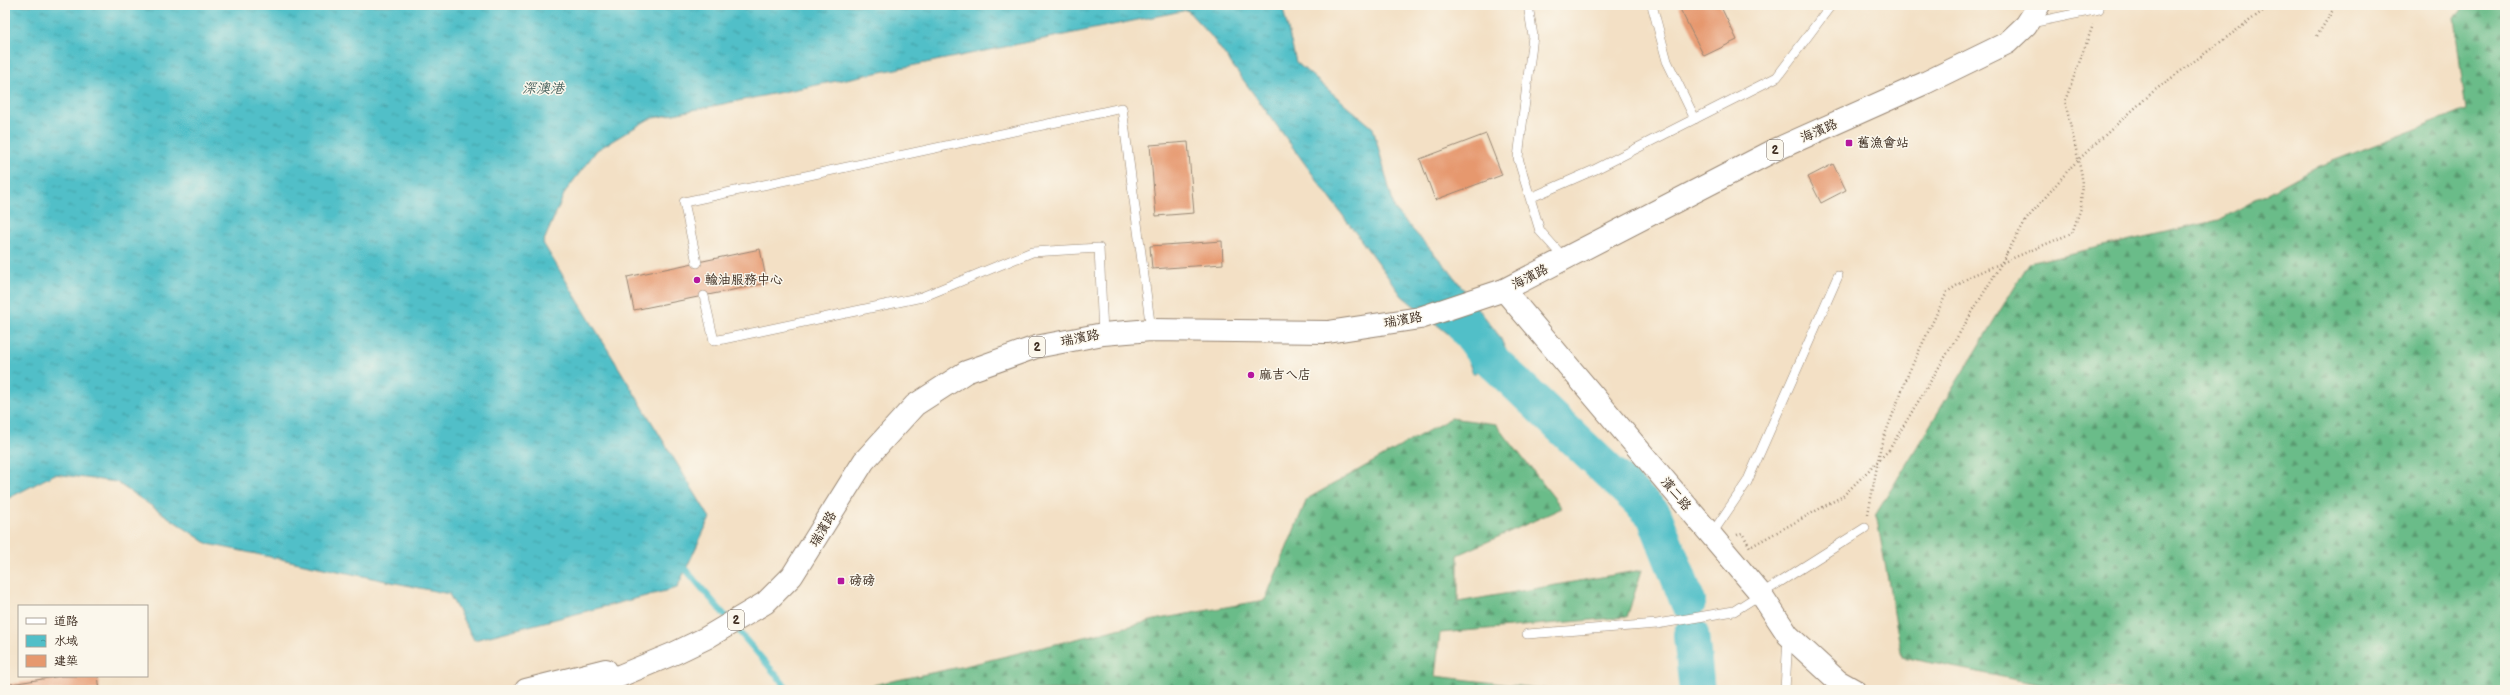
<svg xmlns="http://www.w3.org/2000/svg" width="2510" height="695" font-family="'Balsamiq Sans','LXGW WenKai TC',sans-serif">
  <defs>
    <pattern id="forest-firs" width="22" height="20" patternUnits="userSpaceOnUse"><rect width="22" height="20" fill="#6abc89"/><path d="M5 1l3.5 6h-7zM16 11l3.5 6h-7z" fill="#58996f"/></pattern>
    <pattern id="water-ripples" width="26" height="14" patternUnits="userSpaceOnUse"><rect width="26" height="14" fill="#51bfc8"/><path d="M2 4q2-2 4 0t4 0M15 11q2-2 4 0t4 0" fill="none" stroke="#449ba2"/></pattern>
  </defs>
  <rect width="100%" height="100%" fill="#fbf7ec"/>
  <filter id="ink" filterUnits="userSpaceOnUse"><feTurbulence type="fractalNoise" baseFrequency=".025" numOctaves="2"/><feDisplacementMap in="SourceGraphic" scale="8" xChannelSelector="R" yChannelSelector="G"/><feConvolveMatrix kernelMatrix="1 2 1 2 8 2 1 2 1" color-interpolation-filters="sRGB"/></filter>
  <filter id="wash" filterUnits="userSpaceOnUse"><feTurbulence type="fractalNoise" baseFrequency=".012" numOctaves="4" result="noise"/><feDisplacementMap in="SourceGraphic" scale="16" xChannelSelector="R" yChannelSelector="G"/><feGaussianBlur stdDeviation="0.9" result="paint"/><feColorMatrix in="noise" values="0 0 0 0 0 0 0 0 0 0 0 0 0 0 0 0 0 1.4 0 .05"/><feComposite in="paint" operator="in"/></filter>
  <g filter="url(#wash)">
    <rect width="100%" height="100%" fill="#f3e0c5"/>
    <!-- forest -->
    <path fill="url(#forest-firs)" stroke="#527354" d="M2465,5H2505V690H2055L2043,685L1902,657L1876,514L2029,263L2219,220L2312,169L2466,110L2454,18Z
      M1451,418L1496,424L1562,508L1458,555V602L1642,570L1627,617L1440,633L1435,676L1553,690H849L965,666L1159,619L1265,600L1307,499Z"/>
    <!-- water -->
    <path fill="url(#water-ripples)" stroke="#467473" d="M5,5H1282L1296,62L1373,128L1395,210L1448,269L1500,337L1508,355L1473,374L1463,346L1402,296L1211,36L1187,10L649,119L597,150L565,192L543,243L710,518L677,588L474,640L449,594L208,544L116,482L55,474L5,500Z"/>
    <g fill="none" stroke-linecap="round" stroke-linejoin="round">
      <!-- stream -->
      <path stroke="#51bfc8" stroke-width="6" d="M686,570L789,690"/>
      <!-- river -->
      <path stroke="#51bfc8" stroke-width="36" d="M1463,324L1483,352L1654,515L1688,602
        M1691,635L1697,690"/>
    </g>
    <g id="blocks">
      <!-- building -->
      <path fill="#e6986e" d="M1683,5H1720L1737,40L1704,56L1679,7Z
        M1486,134L1502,175L1435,200L1420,159Z
        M1188,142L1194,213L1156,216L1150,145Z
        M1833,164L1846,190L1821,203L1808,177Z
        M1222,241L1223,264L1152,269L1150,246Z
        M760,249L767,283L634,310L627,277Z
        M61,676H98L100,690H5V685Z"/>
    </g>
  </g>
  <g filter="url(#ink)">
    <use href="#blocks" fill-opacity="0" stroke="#978572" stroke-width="1"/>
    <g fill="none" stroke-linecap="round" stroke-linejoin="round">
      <defs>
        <path id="lane" d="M1528,5L1533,36L1518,158L1540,231L1564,258
          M1652,5L1667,61L1695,119
          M2031,23L2099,9
          M1530,198L1594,170L1777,77L1831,5
          M697,263L684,202L1122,108L1151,330
          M704,296L714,341L922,297L1032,252L1099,248L1103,334
          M1711,535L1747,482L1838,276
          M1527,634L1657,624L1734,611L1865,528
          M1785,690L1788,637"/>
        <path id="secondary" d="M1504,290L1761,594L1788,635L1838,681L1854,690"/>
        <path id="primary" d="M526,690L606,670
          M586,690L675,653L706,638L765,603L792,576L864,461L915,405L966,372L1036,347L1103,334L1151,330L1328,332L1420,318L1504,290L1775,150L1925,83L2007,43L2026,25L2039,5"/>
      </defs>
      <!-- lane casing -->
      <use href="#lane" stroke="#978572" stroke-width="10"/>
      <!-- secondary casing -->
      <use href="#secondary" stroke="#978572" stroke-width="24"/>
      <!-- primary casing -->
      <use href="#primary" stroke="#978572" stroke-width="24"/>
      <!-- path -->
      <path stroke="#978572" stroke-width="2.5" stroke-dasharray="1 3" stroke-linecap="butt" d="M2317,36L2336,5
        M2093,146L2155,90L2271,5
        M2007,253L2026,220L2071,167
        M1889,450L1994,276
        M1868,514L1881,445L1909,372L1947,292L1971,276L2072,233L2081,208L2082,176L2065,101L2093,25
        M1737,535L1742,533L1750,547L1843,496"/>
      <!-- lane -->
      <use href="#lane" stroke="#fff" stroke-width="9"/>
      <!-- secondary -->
      <use href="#secondary" stroke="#fff" stroke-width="22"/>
      <!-- primary -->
      <use href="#primary" stroke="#fff" stroke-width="22"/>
      <!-- path-bridge -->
      <path stroke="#978572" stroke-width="2.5" stroke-dasharray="1 3" stroke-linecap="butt" d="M2071,167L2093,146
        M1994,276L2007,253
        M1843,496L1889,450"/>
    </g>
  </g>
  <!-- markers -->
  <g fill="#b5179e" stroke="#fbf7ec" stroke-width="1.5">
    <rect x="1845" y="139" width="8" height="8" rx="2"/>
    <circle cx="697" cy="280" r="4"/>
    <circle cx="1251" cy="375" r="4"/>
    <rect x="837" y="577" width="8" height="8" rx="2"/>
  </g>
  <g text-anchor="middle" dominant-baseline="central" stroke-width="3" stroke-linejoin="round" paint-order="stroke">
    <!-- shield labels -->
    <g fill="#fbf7ec" stroke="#75685c" stroke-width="1">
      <rect x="1767" y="140" width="16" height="20" rx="3"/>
      <rect x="1029" y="337" width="16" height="20" rx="3"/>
      <rect x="728" y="610" width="16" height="20" rx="3"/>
    </g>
    <g font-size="12" font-weight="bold" fill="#3b2a1e">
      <text x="1775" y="150">2</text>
      <text x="1037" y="347">2</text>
      <text x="736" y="620">2</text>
    </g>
    <!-- street labels -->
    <g font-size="13" fill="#3b2a1e" stroke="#fbf7ec">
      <text transform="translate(1819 131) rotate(-24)">海濱路</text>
      <text transform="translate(1530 277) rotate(-27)">海濱路</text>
      <text transform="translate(1403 320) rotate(-10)">瑞濱路</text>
      <text transform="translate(1080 338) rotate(-11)">瑞濱路</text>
      <text transform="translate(1676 494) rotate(50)">濱二路</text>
      <text transform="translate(823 529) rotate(-59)">瑞濱路</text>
    </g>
    <!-- poi labels -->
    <g font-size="13" fill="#3b2a1e" stroke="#fbf7ec" text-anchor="start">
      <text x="1857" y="143">舊漁會站</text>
      <text x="705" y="280">輸油服務中心</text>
      <text x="1259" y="375">麻吉ㄟ店</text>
      <text x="849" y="581">磅磅</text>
    </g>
    <!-- water labels -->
    <g font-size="14" font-style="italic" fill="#435e5a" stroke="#fbf7ec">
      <text x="543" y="88">深澳港</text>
    </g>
  </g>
  <!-- margin -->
  <rect width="2510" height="695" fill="none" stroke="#fbf7ec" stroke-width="20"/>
  <!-- legend -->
  <rect x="18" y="605" width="130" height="72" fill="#fbf7ec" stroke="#aea59a"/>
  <rect x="26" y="618" width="20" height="6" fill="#ffffff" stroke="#aea59a"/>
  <text x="54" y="625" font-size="12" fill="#3b2a1e">道路</text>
  <rect x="26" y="635" width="20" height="12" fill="url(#water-ripples)" stroke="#aea59a"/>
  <text x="54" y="645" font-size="12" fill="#3b2a1e">水域</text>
  <rect x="26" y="655" width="20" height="12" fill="#e6986e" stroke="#aea59a"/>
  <text x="54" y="665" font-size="12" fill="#3b2a1e">建築</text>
</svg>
